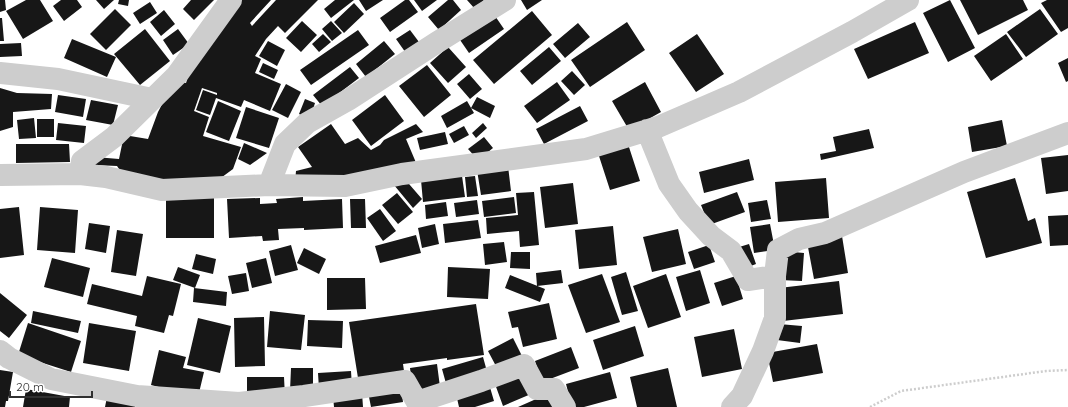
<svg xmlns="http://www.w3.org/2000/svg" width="1068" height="407" font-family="Quicksand,sans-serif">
  <rect width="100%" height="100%" fill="#fff"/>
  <!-- building -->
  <path fill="#171717" d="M0,0H5L6,10L0,12Z
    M26,0H40L53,21L23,39L6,11Z
    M61,0H77L82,7L64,21L53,6Z
    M96,0H114L104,9Z
    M119,0H129L128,6L118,4Z
    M191,0H214L194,20L183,9Z
    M237,0H271L250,23L252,26L276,0H318L285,33L278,26L266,39L255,56L261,59L255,73L281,84L270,111L244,100L241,107L216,98L210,115L196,110L203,90L217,95V93L202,88L194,111L209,117L203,136L241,147L233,169L214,183H179L124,176L117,166L95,165V157L119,159L124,135L148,139L158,112L167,95L182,82L186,83L194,58Z
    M335,0H354L331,18L324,9Z
    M359,0H383L366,11Z
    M405,0H409L418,12L390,32L380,18Z
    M414,0H437L422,11Z
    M448,0H453L461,10L439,30L428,17Z
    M467,0H484L475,9Z
    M521,0H542L527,10Z
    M950,0L975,48L948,62L923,13Z
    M960,0H1023L1028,10L978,35Z
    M1047,0H1068V28L1061,32L1041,3Z
    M150,2L157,13L140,24L133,13Z
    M354,3L364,14L344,33L334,22Z
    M115,9L131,25L106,50L90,34Z
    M1040,9L1058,34L1026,57L1007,32Z
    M164,10L175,24L161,36L150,22Z
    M532,11L552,35L494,84L473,60Z
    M493,13L504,29L469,53L458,37Z
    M0,18H2L4,41H0Z
    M302,21L317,35L301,52L286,38Z
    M331,21L342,33L332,41L322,29Z
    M627,22L645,50L590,87L571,60Z
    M915,22L929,53L868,79L854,49Z
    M578,23L590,37L565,58L553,44Z
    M145,29L170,61L140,85L114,54Z
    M178,29L189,44L173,55L163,40Z
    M358,30L369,45L311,85L300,70Z
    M410,30L422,46L408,56L396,39Z
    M323,34L331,42L319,52L312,44Z
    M697,34L724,74L696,92L669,53Z
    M1006,34L1023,59L991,81L974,56Z
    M72,39L116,57L107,77L64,58Z
    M268,41L285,50L277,66L259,56Z
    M384,41L395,54L366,77L356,64Z
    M21,43L22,56L0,57V44Z
    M448,47L466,67L448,83L430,63Z
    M549,47L561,61L532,85L520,71Z
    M1068,58V81L1066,82L1058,63Z
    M263,63L278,70L274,79L259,72Z
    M427,65L451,95L424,117L399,86Z
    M350,67L359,78L322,106L313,95Z
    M572,71L585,85L574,95L561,81Z
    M469,74L482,89L470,99L457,84Z
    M557,82L570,100L537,123L524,106Z
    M645,82L661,112L629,130L612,101Z
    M286,84L301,92L288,118L272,110Z
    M0,88L17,93L52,94L51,109L13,112V127L0,131Z
    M58,95L86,99L83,117L55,112Z
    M385,95L404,121L371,146L352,120Z
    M477,97L495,106L490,118L471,108Z
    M305,99L315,103L310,119L299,114Z
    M91,100L118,105L113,125L86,120Z
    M218,101L241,111L229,141L206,132Z
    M467,101L474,113L447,128L441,116Z
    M580,106L588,121L544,144L536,129Z
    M246,107L279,118L269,148L236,138Z
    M34,118L36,138L19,139L17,120Z
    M37,119H54V137H37Z
    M1002,120L1007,146L972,152L968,127Z
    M58,123L86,126L84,143L56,140Z
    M483,123L487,128L476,138L472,133Z
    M331,124L345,144L358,138L371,150L380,145L384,140L416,124L423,132L406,139L417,165L369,174L295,182L296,171L312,167L298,147Z
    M464,126L469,135L454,143L449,134Z
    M869,129L874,148L821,160L820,154L836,151L833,137Z
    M445,132L448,144L420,150L417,138Z
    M484,137L493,148L478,160L468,149Z
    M244,143L267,153L250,165L238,159Z
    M16,144H69L70,162L16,163Z
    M628,144L640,181L610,190L598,153Z
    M1068,155V191L1046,194L1041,158Z
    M749,159L754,180L704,193L699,172Z
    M508,166L511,191L481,195L477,170Z
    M462,176L465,197L423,202L421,180Z
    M475,176L478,196L467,197L465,177Z
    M403,177L422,199L413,208L394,185Z
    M826,178L829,218L778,222L775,182Z
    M1015,178L1028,221L1035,218L1042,243L986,258L967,192Z
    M573,183L578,224L545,228L540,187Z
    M534,192L539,245L520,247L519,231L487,234L486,218L518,215L516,193Z
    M737,192L745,212L709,225L701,205Z
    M397,193L413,212L398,224L382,205Z
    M166,197H214V238H166Z
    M303,197V201L342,199L343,228L304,230V228L278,229L279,240L263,241L262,236L229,238L227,199L260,198V204L277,203L276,199Z
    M514,197L516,213L484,217L482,201Z
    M350,199H365L366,228H351Z
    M477,200L479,214L456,217L454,203Z
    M767,200L771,219L751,222L748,203Z
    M446,202L448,216L426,219L425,205Z
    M19,207L24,255L0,258V209Z
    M40,207L78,210L75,253L37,250Z
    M380,209L396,231L383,241L367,218Z
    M1068,215V245L1050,246L1048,216Z
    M478,220L481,238L445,243L443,224Z
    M89,223L110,226L106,253L85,249Z
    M435,224L439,244L422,248L418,228Z
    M770,224L775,250L754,253L750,227Z
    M613,226L617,265L579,269L575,230Z
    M678,229L686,264L652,272L643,237Z
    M117,230L143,234L136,276L111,272Z
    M416,235L421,253L380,263L375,246Z
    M842,236L848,273L814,279L807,242Z
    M504,242L507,262L485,265L483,244Z
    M749,244L756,264L743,269L736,248Z
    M291,245L298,270L275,276L269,251Z
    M709,245L715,262L694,269L688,252Z
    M304,248L326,259L319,274L297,263Z
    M782,251L804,253L802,281L780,280Z
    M511,252H530V269L510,268Z
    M196,254L216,259L213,274L192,269Z
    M52,258L90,268L83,297L44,287Z
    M266,258L272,283L252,288L246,263Z
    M178,267L200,275L195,288L173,280Z
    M448,267L490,269L488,299L447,297Z
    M561,270L563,283L537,286L536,273Z
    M700,270L710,303L686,311L676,277Z
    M626,272L638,311L622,315L611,277Z
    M246,273L249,291L232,294L228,276Z
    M602,274L620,322L586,333L568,285Z
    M666,274L681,317L648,328L633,286Z
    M510,275L545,289L540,302L505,288Z
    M147,276L181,284L173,316L169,315L164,333L135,326L137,316L87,304L92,284L142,296Z
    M736,276L743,299L722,306L714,283Z
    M327,278H365L366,309L327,310Z
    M839,281L843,314L783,321L779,288Z
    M194,288L227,292L226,306L193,302Z
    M0,293L27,315L9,338L0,331Z
    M549,303L557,339L523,347L518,327L512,328L508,312Z
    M476,304L484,355L447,360V358L403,364L404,371L358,378L349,322Z
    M33,311L81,321L78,333L31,323Z
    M270,311L305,315L301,350L267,347Z
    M264,317L265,366L235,367L234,318Z
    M198,318L231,326L220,373L187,365Z
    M308,320L343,321L342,348L307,346Z
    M28,323L81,341L71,372L18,355Z
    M89,323L136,331L129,371L83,363Z
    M779,324L802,326L800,343L777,340Z
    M635,326L644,356L603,370L593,340Z
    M734,329L742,369L702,377L694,337Z
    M513,338L522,356L497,368L488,351Z
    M817,344L823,373L773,382L767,353Z
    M571,347L579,368L542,382L535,361Z
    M159,350L186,357L183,368L204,372L198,397L151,385Z
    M483,357L488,375L447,387L442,369Z
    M437,364L440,387L413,391L410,368Z
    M291,368H313V392L290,391Z
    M668,368L677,407H637L630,377Z
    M0,370L13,372L8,401H6L5,407H0Z
    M351,371L352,387L319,389L318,373Z
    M610,372L617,398L584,407H572L566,384Z
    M523,373L531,394L503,406L495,384Z
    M247,377H284L285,397H247Z
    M489,384L494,401L475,407H459L456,394Z
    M401,387L403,402L371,407L368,392Z
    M26,389L70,397L69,407H23Z
    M552,392L558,407H518Z
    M362,393L363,407H334L333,396Z
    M107,397L135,402V407H105Z"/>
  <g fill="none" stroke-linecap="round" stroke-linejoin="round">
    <!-- path -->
    <path stroke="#cdcdcd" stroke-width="2.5" stroke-dasharray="2 2" stroke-linecap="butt" d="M870,407L901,391L1046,371L1068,370"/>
    <!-- minor -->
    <path stroke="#cdcdcd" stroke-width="22" d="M0,73L58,79L152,99
      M647,130L669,184L688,211L711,236L731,251L748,280L775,276
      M80,174L82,161L114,137L177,75L231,0
      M0,175L80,174L106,177L162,190L269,185L345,186L402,174L586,149L658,127L739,92L852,32L908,0
      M269,185L285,144L307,123L348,100L436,43L505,0
      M0,351L9,358L51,379L137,396L239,403L304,396L405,381L417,402L481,381L524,365L537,389H554L565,407
      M732,407L742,396L763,351L775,318V276L778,250L799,239L825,233L964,172L1068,133"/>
  </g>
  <!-- scale -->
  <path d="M10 391v6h82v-6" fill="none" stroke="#303030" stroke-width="2"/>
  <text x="16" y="391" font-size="12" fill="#303030" stroke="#ffffff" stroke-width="3" paint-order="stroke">20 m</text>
</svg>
